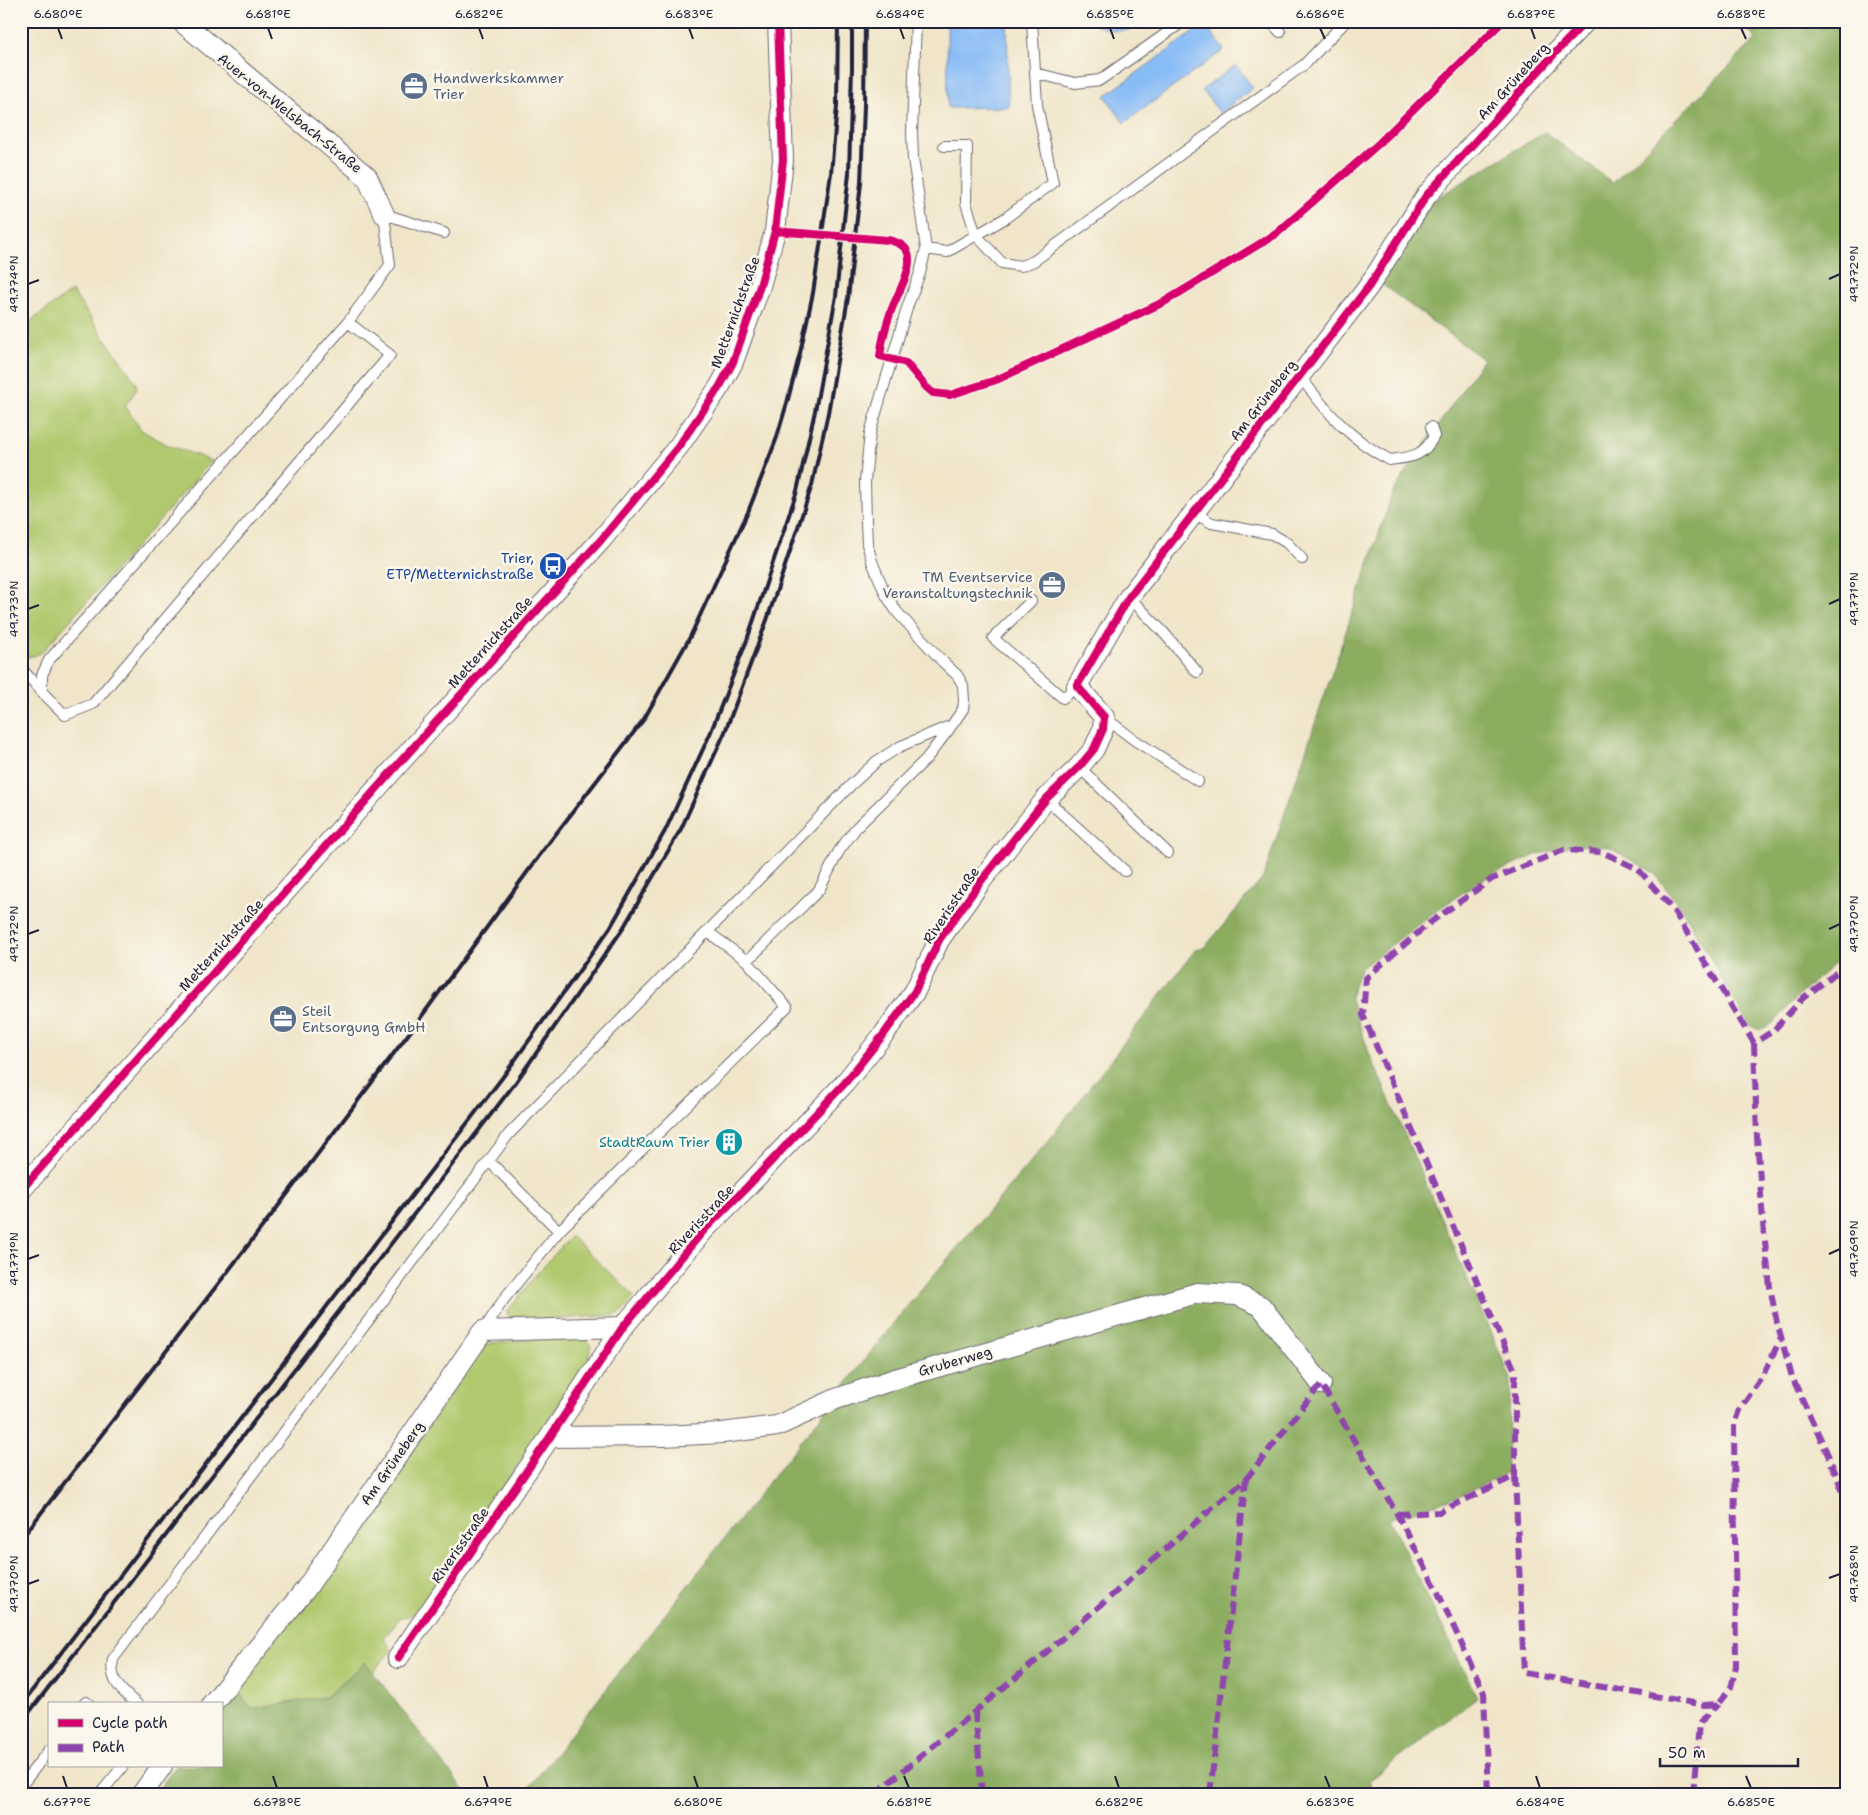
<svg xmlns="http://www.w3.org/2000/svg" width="1868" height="1815" font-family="'Shantell Sans',sans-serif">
  <rect width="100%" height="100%" fill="#fbf7ec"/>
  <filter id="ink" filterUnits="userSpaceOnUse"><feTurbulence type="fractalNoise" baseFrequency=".02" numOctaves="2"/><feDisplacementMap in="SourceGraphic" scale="10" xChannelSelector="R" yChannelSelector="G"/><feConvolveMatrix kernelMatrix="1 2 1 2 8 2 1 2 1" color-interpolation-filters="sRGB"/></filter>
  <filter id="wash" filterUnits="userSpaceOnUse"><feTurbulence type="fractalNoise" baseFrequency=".0096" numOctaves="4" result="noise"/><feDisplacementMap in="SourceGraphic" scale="20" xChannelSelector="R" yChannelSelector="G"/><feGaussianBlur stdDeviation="1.12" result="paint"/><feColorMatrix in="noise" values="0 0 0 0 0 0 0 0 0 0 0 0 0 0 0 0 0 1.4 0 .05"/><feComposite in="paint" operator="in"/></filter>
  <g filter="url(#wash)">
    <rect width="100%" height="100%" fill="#f0e5c9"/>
    <!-- green -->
    <path fill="#b1c96e" stroke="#6a7654" d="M72,291L136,383L137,389L125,406L141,430L166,444L212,461L42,652C35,656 29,658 21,656V328Z
      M571,1236L634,1296C629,1304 625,1311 616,1315L513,1322L510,1320L507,1312L535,1276Z
      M573,1336C591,1340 595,1345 587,1362L418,1613L399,1619L384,1638L392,1650L373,1672L365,1662L326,1697L251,1709L236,1688L325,1577L393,1480L482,1346L492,1343Z"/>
    <!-- forest -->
    <path fill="#8cad61" stroke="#57684e" d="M1739,21H1847V952L1797,997L1774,1023L1759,1030L1748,1024L1682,909L1654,873L1608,847L1573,845L1536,855L1481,880L1436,911L1360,969L1350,997L1369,1053L1511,1379L1506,1474L1456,1497L1389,1519L1477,1697L1369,1781L1373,1794H524L904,1310L1049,1140L1196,949L1205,947L1263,878L1393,492L1483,359L1380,283L1430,202L1545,132L1613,183L1756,39Z
      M365,1662L467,1794H155L176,1766H221V1707L236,1688L251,1709L326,1697Z"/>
    <!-- water -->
    <path fill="#88bcf6" stroke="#556f98" d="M947,21H1007L1009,107L948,108Z
      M1090,21H1147C1130,35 1107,33 1090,21Z
      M1205,24L1224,50L1124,123L1105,96Z
      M1236,65L1253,88L1220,113L1202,90Z"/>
  </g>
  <g filter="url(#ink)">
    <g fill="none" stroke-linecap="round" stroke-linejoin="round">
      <defs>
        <path id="lane" d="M1270,21L1280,32
          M1035,73L1075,83L1100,80L1184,21
          M944,146H967L966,203L976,235L1002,263L1021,266L1034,261L1305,64L1346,21
          M926,249L947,252L1004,219L1053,183L1037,105L1032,21
          M348,322L390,265L384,214L444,233
          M1299,375C1326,411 1349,439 1390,460C1412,457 1423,457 1434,436L1431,427
          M1192,512L1212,523L1272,534L1287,543L1302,559
          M1129,597L1164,633L1197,672
          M1031,601L993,638L1063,698L1077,686
          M21,668L42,692L65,715L93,704L390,355L348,322L49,660L42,675V692
          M1104,717L1133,739L1198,781
          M1079,767L1168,853
          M1046,799L1125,871
          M747,961L819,890L839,851L856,828L926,759L950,728
          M489,1161L559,1231L787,1007L747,961L708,932
          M483,1331L504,1299L559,1231
          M84,1704L86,1702L89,1704
          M137,1704C121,1691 109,1680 113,1659L509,1134L852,784L877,761L901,746L952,725L963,709L964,701L963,685L957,675L943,662L897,612L886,595L873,564L867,544L866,521L865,481L870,433L908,305L920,273L926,249L913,158L912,132L916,21
          M21,1786L49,1750
          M100,1794L123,1766"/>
        <path id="street" d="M181,21L367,177L384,214
          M21,1190L401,761L601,540L678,447L720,386L733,362L760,286L775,231L783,160L778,21
          M550,1437L663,1436L722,1433L777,1426L836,1399L895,1379L1197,1293L1237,1295L1261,1306L1321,1384
          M398,1658L550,1437L623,1327L704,1230L746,1188L844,1084L884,1034L915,991L939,940L981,881L1046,799L1079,767L1094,749L1103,729L1104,717L1077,686L1129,597L1369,286L1426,196L1555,53L1586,21
          M212,1704L305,1590L483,1331L623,1327
          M142,1794L162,1766"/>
      </defs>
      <!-- lane casing -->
      <use href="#lane" stroke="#6a666d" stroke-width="12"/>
      <!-- street casing -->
      <use href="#street" stroke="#6a666d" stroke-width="22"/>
      <!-- lane -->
      <use href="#lane" stroke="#fff" stroke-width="10"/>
      <!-- street -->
      <use href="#street" stroke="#fff" stroke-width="20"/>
      <!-- rail -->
      <path stroke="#22223b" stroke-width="4" d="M21,1539L273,1213L416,1024L542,852L644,719L690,637L748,512L776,440L787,403L800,353L813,293L831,173L837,106L838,21
        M21,1705L502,1078L610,928L665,831L710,734L747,640L797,491L815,411L836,296L849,173L852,68V21
        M21,1723L516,1082L622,930L681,829L725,732L767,620L812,485L828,413L848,298L861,183L864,106L865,21"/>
      <!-- quiet -->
      <path stroke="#8e44ad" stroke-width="6" stroke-dasharray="12 6" stroke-linecap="butt" d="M1754,1043L1757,1137L1763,1223L1770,1287L1777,1323L1792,1377L1829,1457L1847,1502
        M1515,1476L1524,1673L1705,1705L1718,1704L1731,1687L1736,1667L1734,1425L1739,1410L1762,1377L1781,1338
        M1397,1514L1439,1512L1515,1476V1371L1363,1015L1366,978L1428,924L1492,879L1564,850L1602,852L1638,869L1672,908L1754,1043L1773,1031L1803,998L1840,970L1847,967
        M975,1711L982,1794
        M875,1794L1042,1656L1246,1479L1321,1384L1397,1514L1436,1588L1484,1693L1488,1794
        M1210,1794L1246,1479
        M1693,1794L1699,1724L1718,1704"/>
      <defs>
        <path id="cycleway" d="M775,231L888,240C898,242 909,247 909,259C910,274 896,297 891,311C886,325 882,341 880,356L906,363L926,387L933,393L950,395L996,380L1164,302L1276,234L1376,146L1503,21
          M21,1190L401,761L601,540L678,447L720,386L733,362L760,286L775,231L783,160L778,21
          M398,1658L550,1437L623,1327L704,1230L746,1188L844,1084L884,1034L915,991L939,940L981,881L1046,799L1079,767L1094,749L1103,729L1104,717L1077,686L1129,597L1369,286L1426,196L1555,53L1586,21"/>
      </defs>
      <!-- cycleway casing -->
      <use href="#cycleway" stroke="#fbf7ec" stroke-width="11"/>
      <!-- cycleway -->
      <use href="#cycleway" stroke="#d6006c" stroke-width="8"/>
    </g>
  </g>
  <!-- ticks -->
  <path fill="none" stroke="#22223b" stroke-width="2" d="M58,28L62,39M268,28L272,39M479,28L483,39M689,28L693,39M900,28L904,39M1110,28L1114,39M1320,28L1325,39M1531,28L1535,39M1741,28L1746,39M1829,279L1840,274M28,284L39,280M1829,604L1840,599M28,609L39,605M1829,929L1840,924M28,934L39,930M1829,1254L1840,1249M28,1259L39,1255M1829,1578L1840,1574M28,1584L39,1580M63,1776L67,1788M273,1776L277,1788M484,1776L488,1788M694,1776L698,1788M904,1776L909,1788M1115,1776L1119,1788M1325,1776L1330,1788M1536,1776L1540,1788M1746,1776L1751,1788"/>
  <!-- icons -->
  <defs>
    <symbol id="office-disc" viewBox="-11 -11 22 22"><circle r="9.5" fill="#5c6f8a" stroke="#fbf7ec"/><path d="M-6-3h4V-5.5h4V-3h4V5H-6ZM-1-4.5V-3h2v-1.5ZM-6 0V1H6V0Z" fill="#fff"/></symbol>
    <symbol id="bus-disc" viewBox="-11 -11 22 22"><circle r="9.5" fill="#1a4fb4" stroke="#fbf7ec"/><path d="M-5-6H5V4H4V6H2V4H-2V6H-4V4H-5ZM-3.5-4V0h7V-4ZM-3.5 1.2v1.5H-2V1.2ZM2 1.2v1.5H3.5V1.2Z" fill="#fff"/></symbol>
    <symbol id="building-disc" viewBox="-11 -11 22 22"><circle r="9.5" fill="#0f9aa8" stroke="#fbf7ec"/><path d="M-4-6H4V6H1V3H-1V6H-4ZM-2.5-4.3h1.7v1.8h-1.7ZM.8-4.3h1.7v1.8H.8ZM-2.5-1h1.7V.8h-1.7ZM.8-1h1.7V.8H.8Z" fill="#fff"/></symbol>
  </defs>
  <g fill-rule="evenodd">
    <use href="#office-disc" x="398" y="70" width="32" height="32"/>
    <use href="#bus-disc" x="537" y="550" width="32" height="32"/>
    <use href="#office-disc" x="1036" y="569" width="32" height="32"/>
    <use href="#office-disc" x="267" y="1003" width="32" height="32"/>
    <use href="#building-disc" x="713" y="1126" width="32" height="32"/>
  </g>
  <g text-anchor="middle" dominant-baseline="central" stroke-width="5" stroke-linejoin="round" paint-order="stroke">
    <!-- service labels -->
    <g font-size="14" fill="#4e5e75" stroke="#fbf7ec" text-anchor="start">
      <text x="433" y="78">Handwerkskammer<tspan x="433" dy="16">Trier</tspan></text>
      <text x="1033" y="577" text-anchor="end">TM Eventservice<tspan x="1033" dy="16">Veranstaltungstechnik</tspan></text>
      <text x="302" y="1011">Steil<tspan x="302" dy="16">Entsorgung GmbH</tspan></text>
    </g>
    <!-- street labels -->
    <g font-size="14" fill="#22223b" stroke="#fbf7ec">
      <text transform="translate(1513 81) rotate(-48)">Am Grüneberg</text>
      <text transform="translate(290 113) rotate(39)">Auer-von-Welsbach-Straße</text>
      <text transform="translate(735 312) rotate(-70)">Metternichstraße</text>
      <text transform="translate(1263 400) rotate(-52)">Am Grüneberg</text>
      <text transform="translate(490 642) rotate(-48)">Metternichstraße</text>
      <text transform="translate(951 905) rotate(-56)">Riverisstraße</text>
      <text transform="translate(221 945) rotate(-48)">Metternichstraße</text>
      <text transform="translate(701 1219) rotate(-47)">Riverisstraße</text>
      <text transform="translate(955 1361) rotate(-16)">Gruberweg</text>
      <text transform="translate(392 1463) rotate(-55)">Am Grüneberg</text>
      <text transform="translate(460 1545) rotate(-55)">Riverisstraße</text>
    </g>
    <!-- transit labels -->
    <g font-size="14" fill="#164399" stroke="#fbf7ec" text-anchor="end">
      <text x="534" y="558">Trier,<tspan x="534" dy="16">ETP/Metternichstraße</tspan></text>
    </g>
    <!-- culture labels -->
    <g font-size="14" fill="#0d838f" stroke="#fbf7ec" text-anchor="end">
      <text x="710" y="1142">StadtRaum Trier</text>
    </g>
  </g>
  <!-- margin -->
  <rect width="1868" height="1815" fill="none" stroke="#fbf7ec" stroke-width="55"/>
  <!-- legend -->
  <rect x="48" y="1702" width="175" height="65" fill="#fbf7ec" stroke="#a4a2a5"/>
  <rect x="58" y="1719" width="25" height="8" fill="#d6006c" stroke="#a4a2a5"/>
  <text x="92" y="1728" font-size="15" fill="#22223b">Cycle path</text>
  <rect x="58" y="1744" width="25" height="8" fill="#8e44ad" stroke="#a4a2a5"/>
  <text x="92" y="1752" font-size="15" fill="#22223b">Path</text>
  <!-- scale -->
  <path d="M1660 1758v8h138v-8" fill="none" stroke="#22223b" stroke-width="2.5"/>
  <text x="1668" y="1758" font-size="15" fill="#22223b" stroke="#fbf7ec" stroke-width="4" paint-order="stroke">50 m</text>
  <rect x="28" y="28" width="1812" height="1760" fill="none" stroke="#22223b" stroke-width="2"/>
  <g font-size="12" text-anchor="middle" fill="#22223b">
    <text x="58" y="18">6.680°E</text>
    <text x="268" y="18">6.681°E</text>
    <text x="479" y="18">6.682°E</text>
    <text x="689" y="18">6.683°E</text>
    <text x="900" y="18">6.684°E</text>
    <text x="1110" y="18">6.685°E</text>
    <text x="1320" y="18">6.686°E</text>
    <text x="1531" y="18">6.687°E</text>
    <text x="1741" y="18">6.688°E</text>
    <text transform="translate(1854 274) rotate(-90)" y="4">49.772°N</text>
    <text transform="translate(14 284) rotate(-90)" y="4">49.774°N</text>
    <text transform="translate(1854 599) rotate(-90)" y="4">49.771°N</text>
    <text transform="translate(14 609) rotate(-90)" y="4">49.773°N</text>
    <text transform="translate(1854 924) rotate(-90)" y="4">49.770°N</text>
    <text transform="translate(14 934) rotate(-90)" y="4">49.772°N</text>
    <text transform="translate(1854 1249) rotate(-90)" y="4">49.769°N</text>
    <text transform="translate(14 1259) rotate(-90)" y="4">49.771°N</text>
    <text transform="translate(1854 1574) rotate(-90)" y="4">49.768°N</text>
    <text transform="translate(14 1584) rotate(-90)" y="4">49.770°N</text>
    <text x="67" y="1806">6.677°E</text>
    <text x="277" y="1806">6.678°E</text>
    <text x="488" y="1806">6.679°E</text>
    <text x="698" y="1806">6.680°E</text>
    <text x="909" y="1806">6.681°E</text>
    <text x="1119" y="1806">6.682°E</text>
    <text x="1330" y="1806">6.683°E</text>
    <text x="1540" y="1806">6.684°E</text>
    <text x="1751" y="1806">6.685°E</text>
  </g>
</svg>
